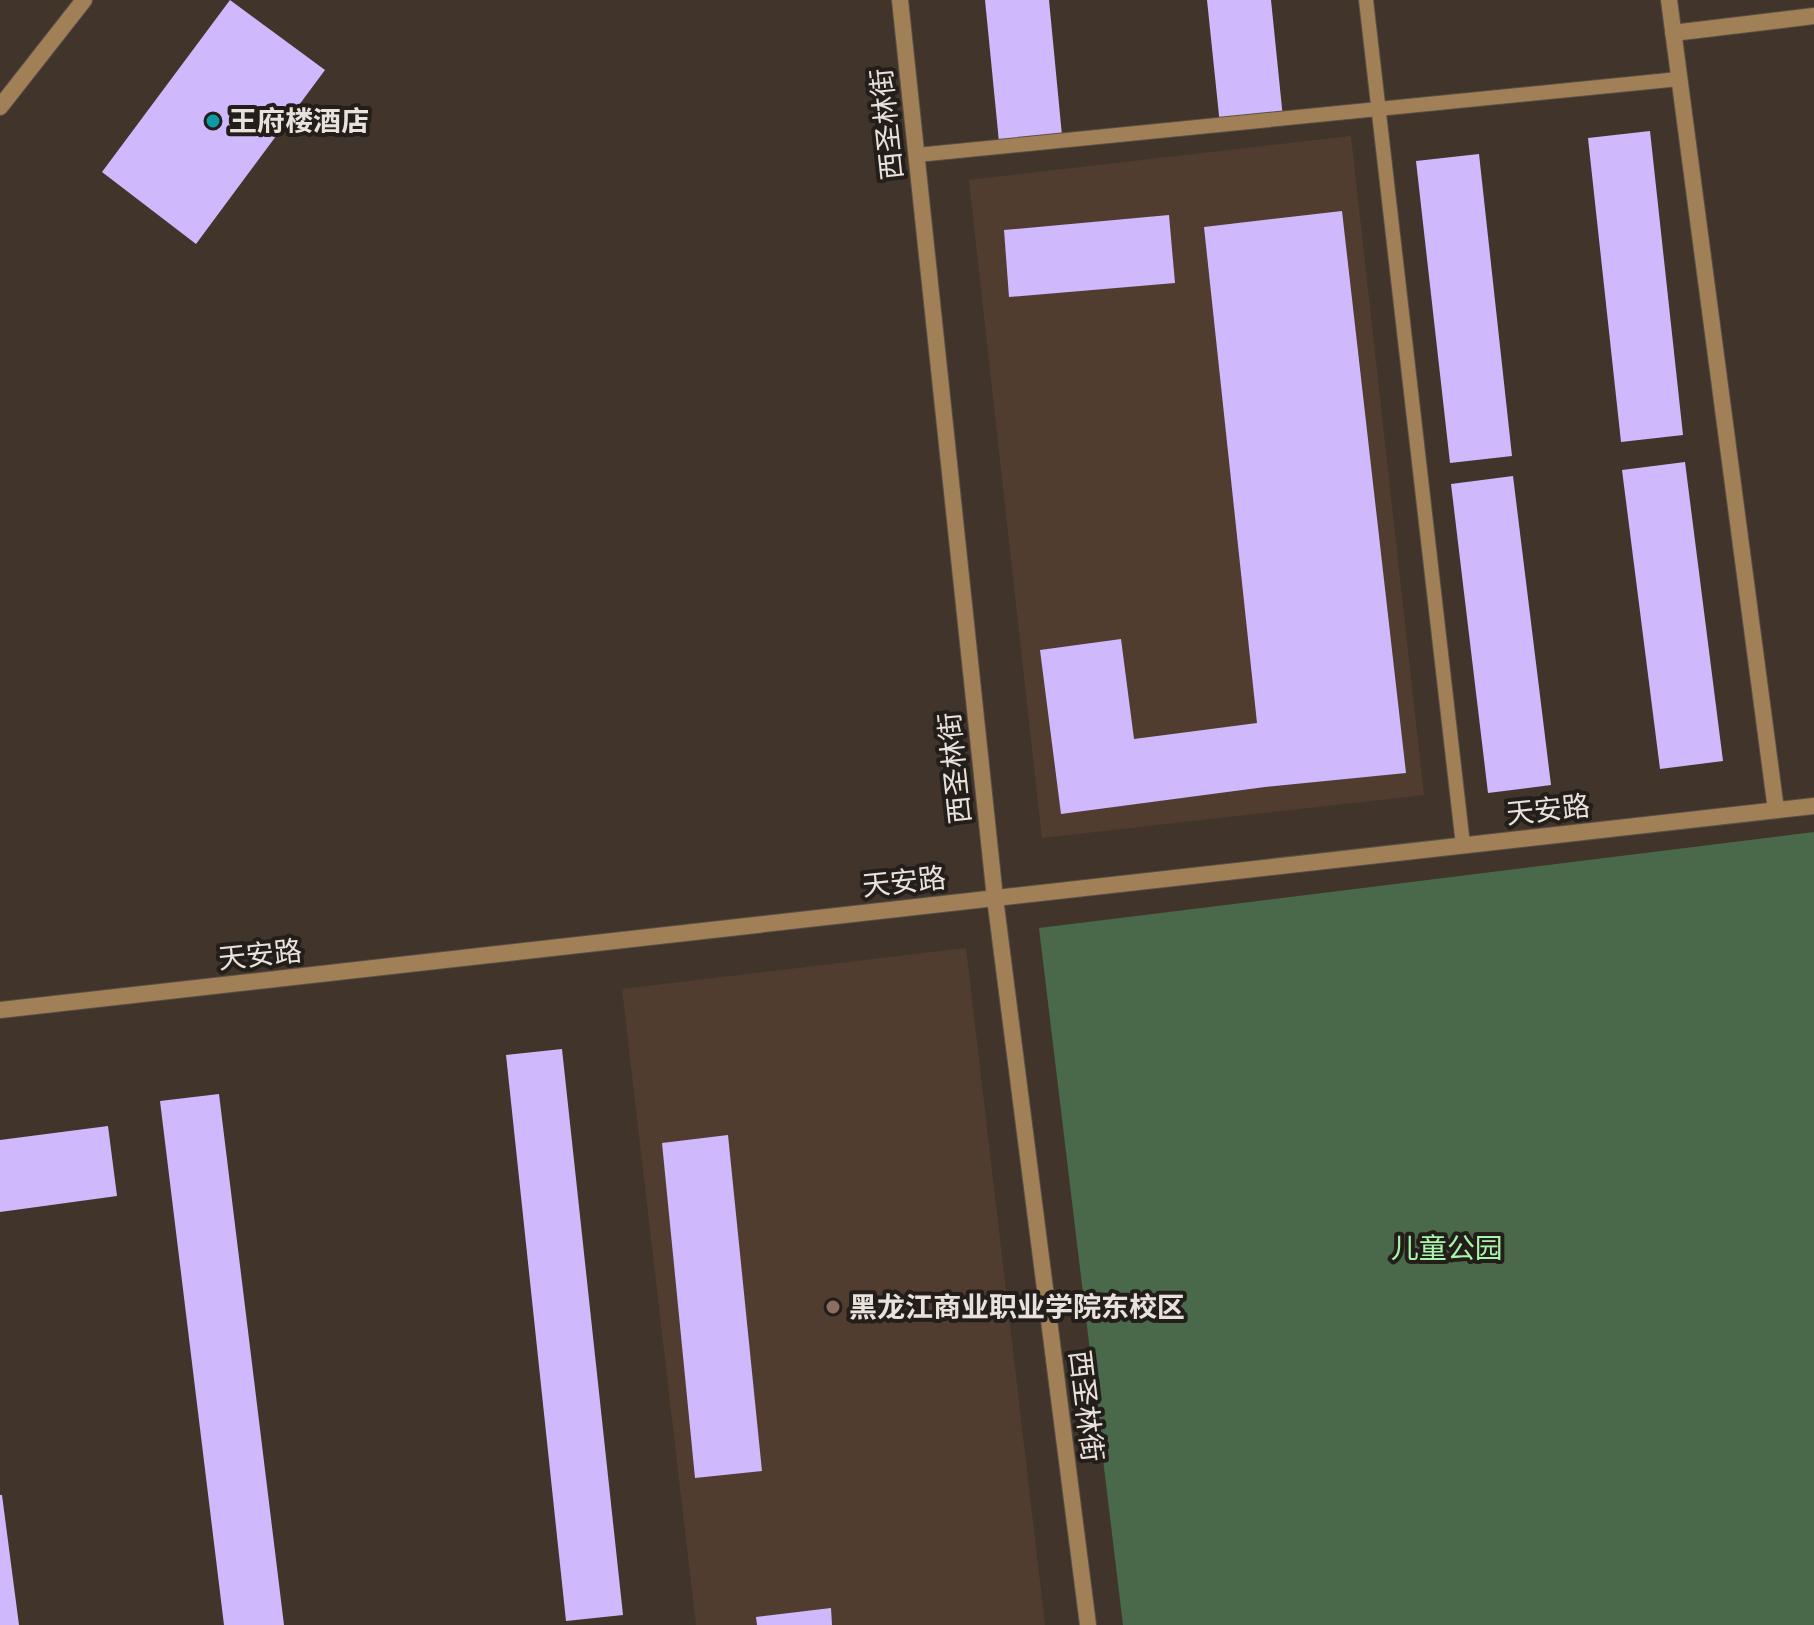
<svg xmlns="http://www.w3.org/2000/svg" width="1814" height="1625" font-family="Helvetica,'Noto Sans SC',sans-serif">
  <rect width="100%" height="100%" fill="#41352b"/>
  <!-- built -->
  <path fill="#503d30" d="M1351,136L1424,795L1042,838L969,180Z
    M966,948L1045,1625H696L622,989Z"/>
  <!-- green -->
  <path fill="#49694a" d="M1814,832V1625H1123L1039,928Z"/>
  <!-- building -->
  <path fill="#d0b8fd" d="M230,0L325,70L196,244L102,172Z
    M985,0H1049L1063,146L1000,152Z
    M1207,0H1271L1283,118L1220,125Z
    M1650,131L1683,435L1621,442L1588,138Z
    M1479,154L1512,456L1450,463L1416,161Z
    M1342,211L1406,773L1265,787L1061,814L1040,650L1121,639L1134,739L1257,723L1204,227Z
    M1169,215L1175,283L1009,297L1004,230Z
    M1685,462L1723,761L1660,769L1622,470Z
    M1513,476L1551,785L1488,793L1451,484Z
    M562,1049L623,1615L566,1621L506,1055Z
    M219,1094L284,1625H224L160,1101Z
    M108,1126L117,1196L0,1212V1140Z
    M728,1135L762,1471L695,1478L662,1143Z
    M0,1495H2L19,1625H0Z
    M831,1608L832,1625H757L756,1617Z"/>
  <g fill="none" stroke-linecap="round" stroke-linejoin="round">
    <defs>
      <path id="service" d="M1366,0L1463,845
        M917,155L1679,79"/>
      <path id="minor" d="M1669,0L1776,810
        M1673,33L1814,16"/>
      <path id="tertiary" d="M900,0L995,898L1088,1625
        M0,107L84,0
        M0,1010L1814,806"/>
    </defs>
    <!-- service casing -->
    <use href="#service" stroke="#5c5147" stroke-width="16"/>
    <!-- minor casing -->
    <use href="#minor" stroke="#5c5147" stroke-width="18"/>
    <!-- tertiary casing -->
    <use href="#tertiary" stroke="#5c5147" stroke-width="18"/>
    <!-- service -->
    <use href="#service" stroke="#a28057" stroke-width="14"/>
    <!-- minor -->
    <use href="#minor" stroke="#a28057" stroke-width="16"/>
    <!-- tertiary -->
    <use href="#tertiary" stroke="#a28057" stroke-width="16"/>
  </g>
  <!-- markers -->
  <circle fill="#0f9aa8" stroke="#231e19" stroke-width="3" cx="213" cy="121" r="8"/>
  <circle fill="#8d6e63" stroke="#231e19" stroke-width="3" cx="833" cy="1307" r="8"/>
  <g text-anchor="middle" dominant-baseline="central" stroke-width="8" stroke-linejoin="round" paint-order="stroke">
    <!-- poi labels -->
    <g font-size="28" font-weight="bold" fill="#e9e1db" stroke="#231e19" text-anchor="start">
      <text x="229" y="121">王府楼酒店</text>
      <text x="849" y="1307">黑龙江商业职业学院东校区</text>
    </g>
    <!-- street labels -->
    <g font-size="28" fill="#e9e1db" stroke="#231e19">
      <text transform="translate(887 124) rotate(-96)">西圣林街</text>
      <text transform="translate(955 768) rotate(-96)">西圣林街</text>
      <text transform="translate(1548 810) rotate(-6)">天安路</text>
      <text transform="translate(904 882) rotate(-6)">天安路</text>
      <text transform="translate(260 955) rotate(-6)">天安路</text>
      <text transform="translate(1086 1406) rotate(83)">西圣林街</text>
    </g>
    <!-- park labels -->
    <g font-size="28" fill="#a8f6ab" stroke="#231e19">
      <text x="1447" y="1248">儿童公园</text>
    </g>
  </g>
</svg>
